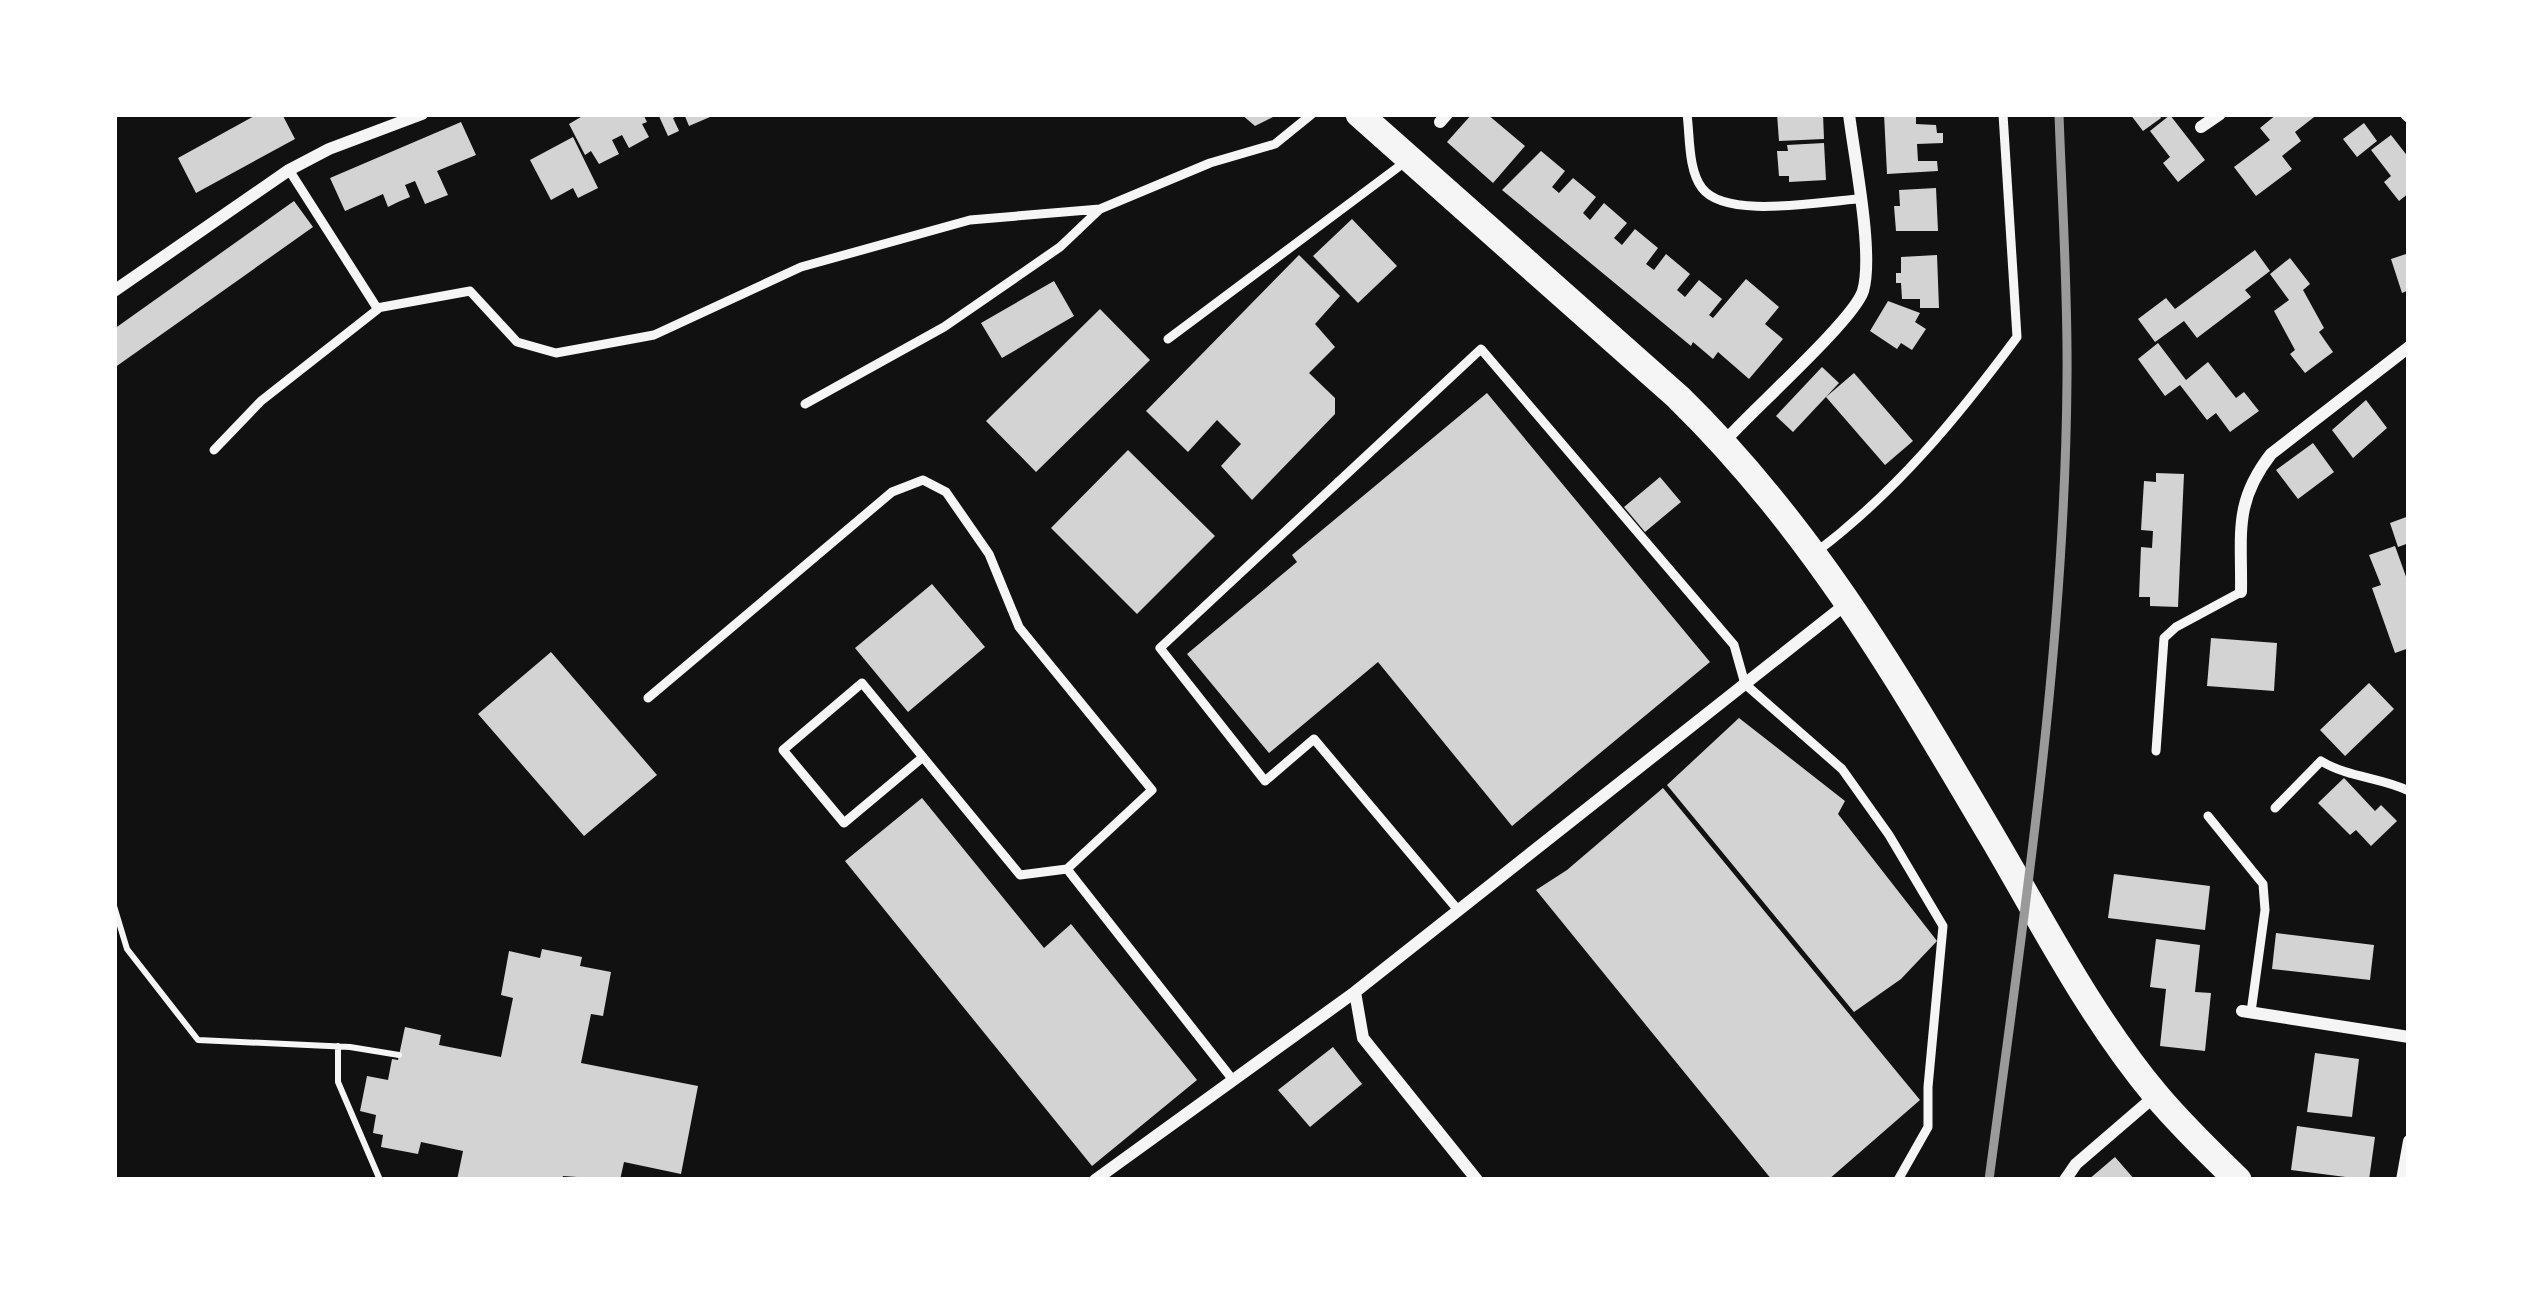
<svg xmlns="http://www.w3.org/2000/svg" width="2523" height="1294" font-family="Karla,sans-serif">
  <rect width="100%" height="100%" fill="#111"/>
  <!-- building -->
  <path fill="#d3d3d3" d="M258,114H282L295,139L196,193L178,158Z
    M586,114H643L647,122L642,124L649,137L629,148L622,135L612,140L619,154L599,164L591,151L585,155L569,124Z
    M658,114H682L673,118L679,131L668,136Z
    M684,114H708L710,117L689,126Z
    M1241,114H1279L1255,126Z
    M1472,114H1487L1525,146L1493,183L1447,142Z
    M1777,114H1823L1824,139L1779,141Z
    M1884,114H1916V124L1936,125L1937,133H1943V143L1917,144L1918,161H1937L1938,171L1887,174Z
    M2130,114H2158L2161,118L2143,131Z
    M2277,114H2318L2295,132L2301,141L2282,156L2292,169L2256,196L2234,167L2270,140L2260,128Z
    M2170,115L2205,160L2178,182L2163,163L2170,157L2150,131Z
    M461,122L476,155L437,171L448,195L425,204L415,181L405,185L410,197L398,202L388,207L383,194L345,211L330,178Z
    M2364,123L2377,141L2357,157L2343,139Z
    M2391,135L2409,158V193L2399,201L2384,182L2391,176L2371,150Z
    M573,137L598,188L578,198L573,188L551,200L530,160Z
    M1824,143L1826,180L1789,182V176H1779L1777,151H1788L1787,145Z
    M1541,151L1565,171L1552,187L1559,193L1573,178L1596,197L1583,213L1590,220L1604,203L1627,223L1614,238L1622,245L1635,229L1658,248L1646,264L1654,270L1666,254L1690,274L1677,290L1685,297L1699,280L1722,299L1709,315L1713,318L1746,279L1779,307L1765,324L1783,339L1749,379L1718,352L1713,359L1693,342L1691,346L1502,190Z
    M1936,188L1938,231H1896L1894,206H1900L1899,190Z
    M294,201L313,227L114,368V329Z
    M1352,219L1397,266L1358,303L1313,256Z
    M2255,250L2270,271L2245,290L2251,297L2197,338L2184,321L2155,342L2138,319L2166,298L2175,309Z
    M2409,253V290L2402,293L2391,259Z
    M1299,255L1340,296L1315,324L1335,347L1309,373L1335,398V414L1252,500L1221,466L1241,444L1217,420L1188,452L1146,411Z
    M1937,255L1939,308H1920V299H1902L1901,283H1896V273H1901V257Z
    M2290,258L2310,284L2303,290L2324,328L2319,332L2333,352L2305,373L2290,354L2295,350L2274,311L2289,300L2270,274Z
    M1054,281L1074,316L1002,358L981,323Z
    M1888,301L1920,313L1915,322L1926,329L1912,350L1901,343L1897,349L1870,331Z
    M1100,309L1150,360L1036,472L986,421Z
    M2158,343L2186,380L2208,362L2236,398L2244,392L2259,411L2230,432L2216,413L2207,420L2180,385L2165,396L2138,359Z
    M1822,367L1839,383L1793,432L1776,416Z
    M1854,373L1913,441L1885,465L1826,397Z
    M1487,393L1710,662L1512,826L1378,662L1269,753L1187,654L1297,562L1292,555Z
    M2366,400L2387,428L2353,458L2332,430Z
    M2313,443L2334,472L2298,499L2276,470Z
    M1128,450L1215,536L1137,614L1051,528Z
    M2156,473L2184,474L2178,607L2150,606V597H2139L2141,547L2152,548L2153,531L2141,530L2144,481L2156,482Z
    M1660,477L1681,502L1645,532L1624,507Z
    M2409,516V543L2398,547L2390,523Z
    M2395,546L2409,585V648L2395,653L2372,588L2381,585L2369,555Z
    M932,584L985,647L908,712L855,648Z
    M2211,638L2277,643L2274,691L2207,686Z
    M551,652L657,775L584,836L478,714Z
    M2369,683L2394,709L2345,756L2320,730Z
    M1739,718L1845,801L1838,814L1937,941L1901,979L1854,1012L1667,785Z
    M2344,778L2375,811L2381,805L2397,821L2371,846L2356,830L2350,835L2318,803Z
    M1663,788L1920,1100L1828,1180H1772L1536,890L1567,870Z
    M922,798L1044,948L1071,924L1197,1080L1092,1166L845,861Z
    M2114,874L2210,886L2205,930L2108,918Z
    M2276,933L2374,945L2370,980L2272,969Z
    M2156,939L2200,945L2195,992L2211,993L2205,1051L2160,1046L2166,989L2150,987Z
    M542,949L582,957L580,966L611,972L603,1016L591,1014L581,1063L698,1086L681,1174L624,1162L620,1180L563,1176L562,1180H457L463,1151L421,1142L418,1154L381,1147L383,1135L373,1133L376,1115L360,1111L367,1076L388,1080L392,1059L398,1060L405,1027L441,1035L439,1045L501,1057L513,998L501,995L509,951L540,958Z
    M1333,1047L1362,1084L1310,1127L1278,1090Z
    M2315,1053L2359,1059L2352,1117L2307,1112Z
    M2297,1126L2375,1137L2369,1180L2291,1170Z
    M2115,1157L2135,1180H2088Z"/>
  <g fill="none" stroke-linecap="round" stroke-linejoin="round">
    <!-- path -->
    <path stroke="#f5f5f5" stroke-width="6" d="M114,906L127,949L198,1040L350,1047L399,1055
      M338,1046V1082L380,1180"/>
    <!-- service -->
    <path stroke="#f5f5f5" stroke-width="9" d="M1687,114C1690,136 1688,170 1702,188C1726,220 1821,201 1859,199
      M289,170L377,308L470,291L517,342L556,353L654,335L801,267L970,220L1100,209
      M1168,339L1405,162
      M805,404L944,327L1060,247L1100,209L1210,163L1275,144L1312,114
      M214,450L261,401L378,309
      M1815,553C1896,492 1957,418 2017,337L2003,114
      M648,698L892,492L923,480L946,492L989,554L1019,627L1152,790L1067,869L1233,1080
      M2156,751L2164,638L2176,627L2241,592
      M923,757L844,823L783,750L862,683L1020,875L1067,869
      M2275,808L2321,761C2349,778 2380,777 2409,791
      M2208,816L2263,884L2265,910L2251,1012
      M1458,910L1314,739L1265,781L1160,648L1481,349L1734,645L1745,684L1842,769L1889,835L1943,926L1928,1087V1127L1898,1180"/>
    <!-- minor -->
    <path stroke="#f5f5f5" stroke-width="12" d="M2406,114L2409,117
      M1440,122L1447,114
      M2201,127L2220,114
      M114,291L289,170L329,149L422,114
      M1724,442C1751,411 1854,320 1863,291C1874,254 1854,156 1849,114
      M2241,592C2242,534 2233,503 2271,454L2409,347
      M1355,992L1363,1038L1477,1180
      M2242,1011L2409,1037
      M1095,1180L1355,992L1846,604
      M2065,1180L2076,1164L2155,1096
      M2402,1180L2409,1141"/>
    <!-- primary -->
    <path stroke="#f5f5f5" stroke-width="27" d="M1359,114L1678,397C1811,527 1896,674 1990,833C2042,921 2090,1016 2156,1095C2181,1125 2210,1153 2238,1180"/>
    <!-- rail -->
    <path stroke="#9a9a9a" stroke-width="9" d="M1989,1180C2024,915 2065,648 2067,379C2068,291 2062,202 2059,114"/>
  </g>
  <!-- border -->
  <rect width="2523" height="1294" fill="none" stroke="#ffffff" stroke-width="234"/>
</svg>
